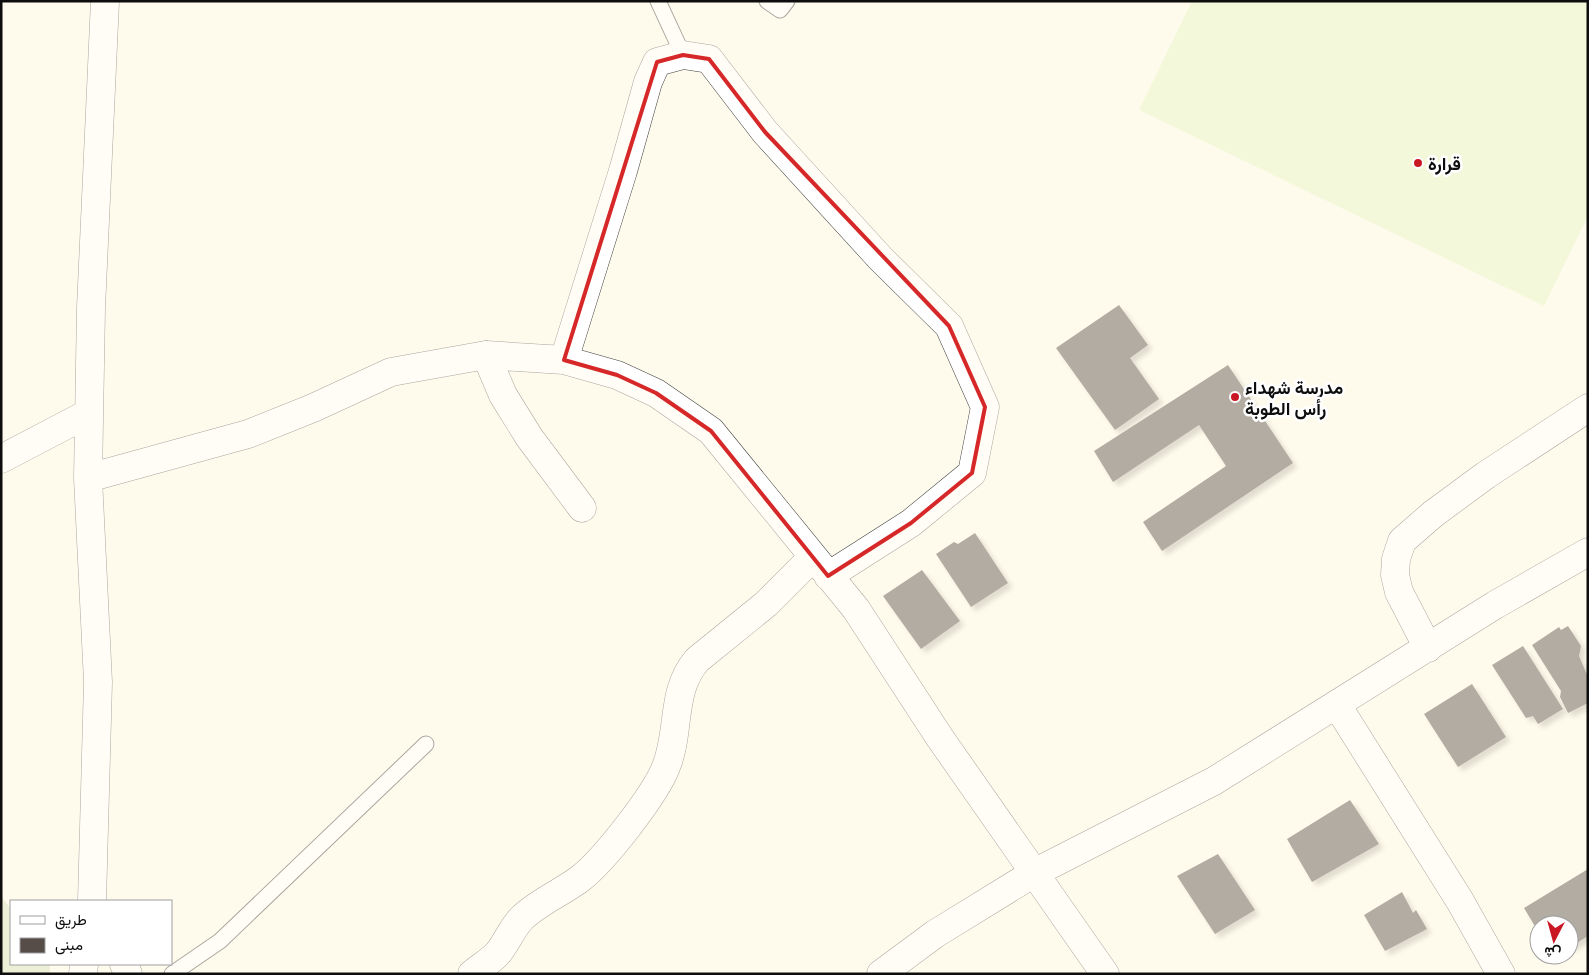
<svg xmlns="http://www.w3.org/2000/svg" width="1589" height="975" font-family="'IBM Plex Serif',Vazirmatn,serif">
  <defs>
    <filter id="shadow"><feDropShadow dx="4.5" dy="4.5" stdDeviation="2.5" flood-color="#0004"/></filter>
  </defs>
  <rect width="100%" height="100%" fill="#fffbec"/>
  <!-- cemetery -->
  <path fill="#d7e3bb" d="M1,896L11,909V964H50V974H1Z"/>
  <!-- pitch -->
  <path fill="#e4f4c4" d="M1192,1H1588V216L1544,306L1139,110Z"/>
  <!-- building -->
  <path fill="#564d48" filter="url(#shadow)" d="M1119,305L1148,345L1130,358L1159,399L1115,430L1056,348Z
    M1228,365L1293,463L1162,551L1143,522L1226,466L1199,425L1113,482L1094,451Z
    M975,533L1008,583L971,607L936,554L954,542L958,544Z
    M922,570L960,621L921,649L883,596Z
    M1568,626L1581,646L1579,656L1588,677V703L1568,713L1560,697L1561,691L1532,645L1559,627L1561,630Z
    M1523,646L1563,709L1538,724L1533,716L1526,718L1492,665Z
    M1472,684L1506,737L1458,767L1424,714Z
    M1350,800L1379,844L1312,882L1287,839Z
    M1218,854L1255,910L1215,934L1177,876Z
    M1588,869V936L1569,948V925H1539V933L1524,908Z
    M1402,892L1413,913L1416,910L1427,929L1385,951L1364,915Z"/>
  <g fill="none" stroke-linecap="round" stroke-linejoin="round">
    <defs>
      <path id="service" d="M658,1L683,55
        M767,1L780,10L787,1
        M172,974L220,941L426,744"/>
      <path id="minor" d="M486,355L503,395L529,437L582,508
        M564,360L623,171L648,82L657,62L683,55L709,59L765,132L881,259L949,326L985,407L972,473L911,523L828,576
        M1,459L89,413
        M88,478L248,434L313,408L391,372L486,355L564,360L617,375L656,393L711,431L856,609L940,738L1105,974
        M1428,648L1399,592L1395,575L1396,559L1402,541L1433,514L1486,475L1588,408
        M1337,705L1460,901L1501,974
        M92,901L98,682L88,478L91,308L105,1
        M124,964L128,974
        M83,974L84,964
        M472,974C480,967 491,961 498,953C507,942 512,928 522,918C538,902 563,892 581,878C605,859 655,795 666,767C681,729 670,692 697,660L766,604L813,557
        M881,974L935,934L1034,873L1214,781L1495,605L1588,552"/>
    </defs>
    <!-- service casing -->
    <use href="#service" stroke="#404040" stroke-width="17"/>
    <!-- minor casing -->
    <use href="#minor" stroke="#404040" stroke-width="29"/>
    <!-- service -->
    <use href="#service" stroke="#fff" stroke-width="15"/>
    <!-- minor -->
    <use href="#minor" stroke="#fff" stroke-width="28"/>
  </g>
  <!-- marked area -->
  <path d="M0 0H1589V975H0ZM683,55L709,59L765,132L949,326L985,407L972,473L911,523L828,576L711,431L656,393L617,375L564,360L657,62Z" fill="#fffbec" fill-opacity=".55" fill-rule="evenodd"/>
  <path fill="none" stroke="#d62828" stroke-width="4" stroke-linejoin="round" d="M683,55L709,59L765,132L949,326L985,407L972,473L911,523L828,576L711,431L656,393L617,375L564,360L657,62Z"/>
  <!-- markers -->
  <g fill="#ca1724" stroke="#fff" stroke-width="2">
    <circle cx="1418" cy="163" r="5"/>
    <circle cx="1235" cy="397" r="5"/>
  </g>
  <g text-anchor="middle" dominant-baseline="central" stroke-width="5" stroke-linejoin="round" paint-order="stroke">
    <!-- poi labels -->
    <g font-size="18" font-weight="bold" fill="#0d0d0d" stroke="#fff" text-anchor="start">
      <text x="1428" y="163">قرارة</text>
      <text x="1245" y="387">مدرسة شهداء<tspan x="1245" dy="21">رأس الطوبة</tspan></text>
    </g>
  </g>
  <!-- border -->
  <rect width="1589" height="975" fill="none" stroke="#0d0d0d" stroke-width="5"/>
  <!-- legend -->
  <rect x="10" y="900" width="162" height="65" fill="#ffffff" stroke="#9e9e9e"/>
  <rect x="20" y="916" width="25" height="8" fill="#ffffff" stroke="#9e9e9e"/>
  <text x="55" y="925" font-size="15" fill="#0d0d0d">طريق</text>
  <rect x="20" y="938" width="25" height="15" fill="#564d48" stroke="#9e9e9e"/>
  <text x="55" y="950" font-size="15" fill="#0d0d0d">مبنى</text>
  <!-- north arrow -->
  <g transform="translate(1554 940) rotate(186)"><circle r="24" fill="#ffffff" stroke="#9e9e9e"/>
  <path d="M0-4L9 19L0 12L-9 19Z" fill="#ca1724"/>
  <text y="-8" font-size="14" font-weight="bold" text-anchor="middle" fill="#0d0d0d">ش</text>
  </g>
</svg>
